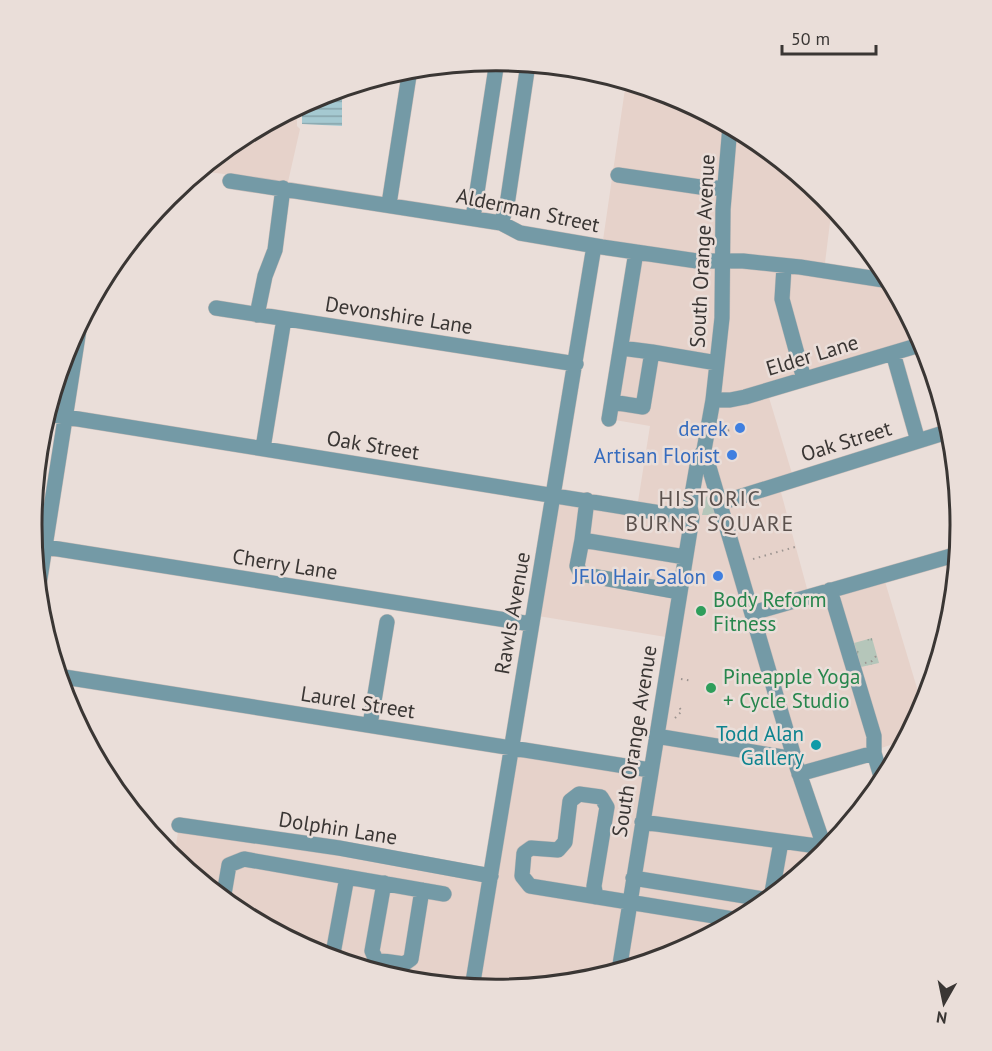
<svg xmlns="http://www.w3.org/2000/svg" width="992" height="1051" font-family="'PT Sans',sans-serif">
  <defs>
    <pattern id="grass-tufts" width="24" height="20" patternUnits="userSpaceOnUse" patternTransform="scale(1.5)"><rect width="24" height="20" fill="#b5c6ba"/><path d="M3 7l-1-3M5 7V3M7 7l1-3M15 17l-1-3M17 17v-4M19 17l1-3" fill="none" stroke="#94a298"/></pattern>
    <pattern id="water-rules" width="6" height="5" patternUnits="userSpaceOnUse" patternTransform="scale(1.5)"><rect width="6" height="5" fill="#a5c9d1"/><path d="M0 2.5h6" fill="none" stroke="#87a4aa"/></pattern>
  </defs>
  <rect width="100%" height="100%" fill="#eaded9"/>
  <!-- built -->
  <path fill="#e6d2ca" d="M626,82L674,96L754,139L825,197L832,206L824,271L890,281L923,344L767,391L794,480L779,485L809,596L883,575L923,708L906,740L800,774L824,854L754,912L673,955L586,981L496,990L405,981L318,955L238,912L174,859L179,825L490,876L511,747L650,769L672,638L532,615L555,495L637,508L650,426L609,419L636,252L602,247Z
    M297,108V126L300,129L288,182L200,171L238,139Z"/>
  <!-- grass -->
  <path fill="url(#grass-tufts)" d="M872,638L879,663L861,667L854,643Z"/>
  <!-- garden -->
  <path fill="#b5c6ba" d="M709,495L716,515H702L706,497Z"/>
  <!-- water -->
  <path fill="url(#water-rules)" d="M342,89V126L302,124V105Z"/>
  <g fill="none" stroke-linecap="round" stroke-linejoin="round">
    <defs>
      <path id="minor" d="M618,175L707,188H724
        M230,181L501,223L520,233L602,247L697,261H743L800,267L890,281
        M389,204L410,69
        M473,218L497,61
        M501,223L507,205L528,64
        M784,267L782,299L804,379
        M216,308L576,364
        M257,315L265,276L275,250L283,188
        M652,352L717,363
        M893,353L918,441
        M713,400H730L745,397L923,344
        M612,402L643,407L652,352L621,348
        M47,414L692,518
        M609,419L636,252
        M263,448L284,319
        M704,450L797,767L826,852
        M720,503L950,431
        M582,540L587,500
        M33,545L531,624
        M830,590L874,736V753L883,783
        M38,591L80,323
        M679,592L581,574L577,566L582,540L685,557
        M752,613L958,554
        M58,676L650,770
        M370,725L387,622
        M656,736L795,759
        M799,774L874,753
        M642,822L824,847
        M179,825L339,848L491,876
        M633,878L769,900
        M384,883L372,951L376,960L404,964L411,959L422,890
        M596,897L594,886L607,807L601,797L579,794L570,801L565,842L558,850L531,848L524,853L522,876L530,886L739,920
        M771,898L781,842
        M223,900L229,865L244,859L444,894
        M332,959L347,877
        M619,971L692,518L690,506L698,460L704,450L713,400L722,318L723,209L730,126
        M472,988L594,246"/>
    </defs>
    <!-- minor casing -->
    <use href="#minor" stroke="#c7bcb8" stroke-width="16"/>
    <!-- path -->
    <path stroke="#9c9490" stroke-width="2" stroke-dasharray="1.5 4.5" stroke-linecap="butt" d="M722,432L730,430
      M753,559L795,547
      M865,663L872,661L877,655
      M681,679L692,681
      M675,718L682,711L677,705"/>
    <!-- minor -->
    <use href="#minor" stroke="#749aa6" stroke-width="15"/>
  </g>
  <!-- markers -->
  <g fill="#3f7fe0" stroke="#eaded9" stroke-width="2">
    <circle cx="740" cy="428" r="6"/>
    <circle cx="732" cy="455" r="6"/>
    <circle cx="718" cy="576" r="6"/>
  </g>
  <g fill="#2e9e5b" stroke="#eaded9" stroke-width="2">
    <circle cx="701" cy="611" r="6"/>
    <circle cx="711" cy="688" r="6"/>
  </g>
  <circle fill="#0f9aa8" stroke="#eaded9" stroke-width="2" cx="816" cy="745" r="6"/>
  <g text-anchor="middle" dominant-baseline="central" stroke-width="5" stroke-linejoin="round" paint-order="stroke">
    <!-- street labels -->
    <g font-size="21" fill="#3a3634" stroke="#eaded9">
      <text transform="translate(528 210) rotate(12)">Alderman Street</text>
      <text transform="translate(702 251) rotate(-87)">South Orange Avenue</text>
      <text transform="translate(399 315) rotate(9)">Devonshire Lane</text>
      <text transform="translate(812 355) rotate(-17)">Elder Lane</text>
      <text transform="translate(846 441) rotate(-17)">Oak Street</text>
      <text transform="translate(373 445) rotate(9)">Oak Street</text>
      <text transform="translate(285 564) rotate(9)">Cherry Lane</text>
      <text transform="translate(512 613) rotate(-80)">Rawls Avenue</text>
      <text transform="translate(358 702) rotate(9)">Laurel Street</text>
      <text transform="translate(634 741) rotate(-81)">South Orange Avenue</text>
      <text transform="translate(338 828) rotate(9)">Dolphin Lane</text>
    </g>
    <!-- shop labels -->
    <g font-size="21" fill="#366cbe" stroke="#eaded9" text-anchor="end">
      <text x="728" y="428">derek</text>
      <text x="720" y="455">Artisan Florist</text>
      <text x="706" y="576">JFlo Hair Salon</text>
    </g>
    <!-- leisure labels -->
    <g font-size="21" fill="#27864d" stroke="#eaded9" text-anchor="start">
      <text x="713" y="599">Body Reform<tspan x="713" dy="24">Fitness</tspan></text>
      <text x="723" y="676">Pineapple Yoga<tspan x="723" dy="24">+ Cycle Studio</tspan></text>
    </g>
    <!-- culture labels -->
    <g font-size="21" fill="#0d838f" stroke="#eaded9" text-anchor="end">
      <text x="804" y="733">Todd Alan<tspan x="804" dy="24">Gallery</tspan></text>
    </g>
    <!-- neighbourhood labels -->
    <g font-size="22" letter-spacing="1.5" fill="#5c524e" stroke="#eaded9">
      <text x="710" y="498">HISTORIC<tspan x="710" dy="25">BURNS SQUARE</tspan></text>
    </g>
  </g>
  <!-- crop -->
  <path d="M0 0H992V1051H0ZM42 525a454 454 0 1 1 908 0a454 454 0 1 1-908 0Z" fill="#eaded9" fill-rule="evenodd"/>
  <path fill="none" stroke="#3a3634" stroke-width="3" d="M42 525a454 454 0 1 1 908 0a454 454 0 1 1-908 0Z"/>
  <!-- north arrow -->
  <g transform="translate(944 1003) rotate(189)" stroke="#eaded9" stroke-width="4.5" paint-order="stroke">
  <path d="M0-4.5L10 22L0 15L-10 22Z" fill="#3a3634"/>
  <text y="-9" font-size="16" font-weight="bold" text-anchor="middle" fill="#3a3634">N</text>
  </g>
  <!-- scale -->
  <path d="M782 45v9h94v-9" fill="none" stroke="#3a3634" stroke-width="3"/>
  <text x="791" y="45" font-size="18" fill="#3a3634" stroke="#eaded9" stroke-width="4.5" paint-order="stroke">50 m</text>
</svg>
